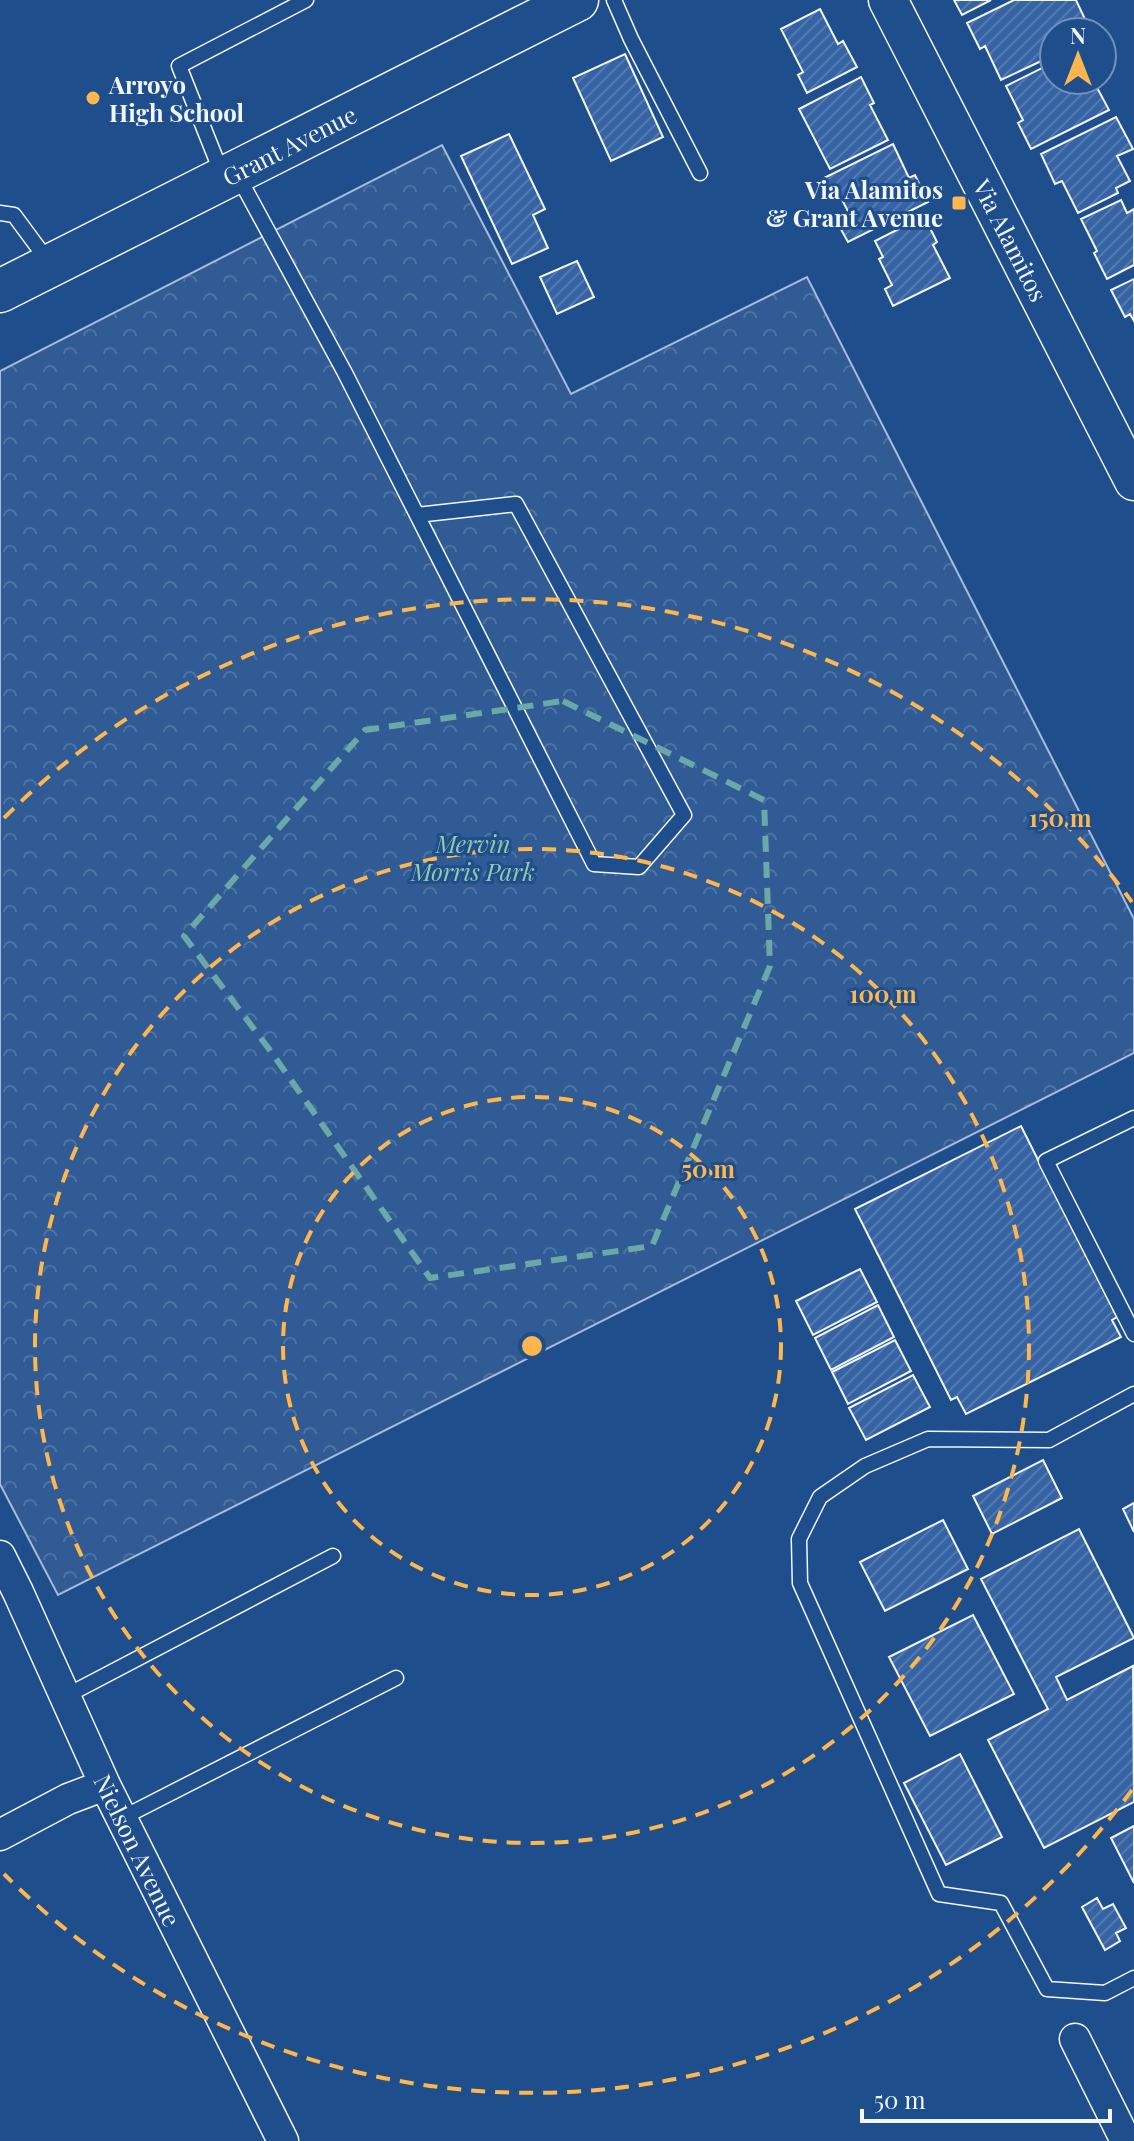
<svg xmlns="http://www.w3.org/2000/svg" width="1134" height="2141" font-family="'Playfair Display',serif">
  <defs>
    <pattern id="park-crowns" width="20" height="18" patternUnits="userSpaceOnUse" patternTransform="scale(2)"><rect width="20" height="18" fill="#305b95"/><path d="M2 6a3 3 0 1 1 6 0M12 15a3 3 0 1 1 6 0" fill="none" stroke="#4e73a5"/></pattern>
    <pattern id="building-hatch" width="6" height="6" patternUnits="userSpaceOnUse" patternTransform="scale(2)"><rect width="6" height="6" fill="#3563a3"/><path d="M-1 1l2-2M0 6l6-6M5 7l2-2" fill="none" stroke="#537ab1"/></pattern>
  </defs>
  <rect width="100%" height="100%" fill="#1f4e8c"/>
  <!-- park -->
  <path fill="url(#park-crowns)" stroke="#a8bbd7" stroke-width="2" d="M442,145L571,394L807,277L1134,919V1053L58,1595L0,1484V371Z"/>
  <!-- building -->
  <path fill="url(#building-hatch)" stroke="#f2f6ff" stroke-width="2" d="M954,0H991L962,15Z
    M1014,0H1076L1091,32H1054V55L1001,80L985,46L980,49L967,23Z
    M820,9L838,44L843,41L857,67L807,93L798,75L803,72L781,29Z
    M625,54L663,137L611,161L573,78Z
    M1054,62V80H1093L1109,110L1031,149L1018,123L1023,120L1006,86Z
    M861,77L874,103L870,105L888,140L830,169L799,109Z
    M1116,117L1133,149L1117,156L1130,181L1116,188L1118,193L1078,213L1062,181L1055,184L1041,154Z
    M509,134L545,209L533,215L548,248L512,264L461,156Z
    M893,144L909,178L915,175L928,202L848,242L838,224L851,217L839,194L833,197L824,178Z
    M1121,200L1127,213L1134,209V265L1107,279L1094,253L1097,251L1081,219Z
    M924,216L937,242L933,245L950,278L893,306L885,289L892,285L879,259L883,257L875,241Z
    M577,261L594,297L557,314L540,277Z
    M1134,279V321L1130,314L1125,317L1111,290Z
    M1021,1126L1117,1317L1112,1320L1121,1337L966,1414L957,1397L951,1400L855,1209Z
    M860,1269L877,1302L813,1335L796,1301Z
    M878,1305L894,1337L831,1370L815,1338Z
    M895,1340L911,1371L848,1404L832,1372Z
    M913,1375L930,1407L866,1440L849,1408Z
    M1043,1460L1062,1498L992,1534L973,1496Z
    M1134,1503V1532L1123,1509Z
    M943,1520L968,1569L885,1611L860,1562Z
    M1079,1529L1134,1638L1056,1677L1067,1700L1133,1666L1134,1802L1044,1848L988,1740L1048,1709L981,1579Z
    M973,1615L1014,1694L930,1736L889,1657Z
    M960,1754L1002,1837L946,1865L904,1783Z
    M1134,1826V1883L1111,1838Z
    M1097,1898L1103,1909L1113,1904L1126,1928L1116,1933L1120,1941L1105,1950L1082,1907Z"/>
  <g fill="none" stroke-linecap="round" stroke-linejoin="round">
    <defs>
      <path id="service" d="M614,0L631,39L700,173
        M222,174L179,66L306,0
        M238,176L345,373L594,864L639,867L684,815L516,504L417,515
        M0,213L14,215L48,261
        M1134,1118L1046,1161L1134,1334
        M1134,1394L1049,1440L928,1439L865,1466L820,1497L799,1539L800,1583L939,1894L1001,1903L1047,1989L1105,1993L1134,1978
        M66,1696L333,1556
        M122,1818L396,1678"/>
      <path id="minor" d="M0,1556L18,1592L105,1785L283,2141
        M0,1835L68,1799L105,1785
        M1075,2039L1126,2141"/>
      <path id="tertiary" d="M888,0L1134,481"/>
      <path id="secondary" d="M0,291L577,0"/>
    </defs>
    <!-- service casing -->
    <use href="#service" stroke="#f2f6ff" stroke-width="17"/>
    <!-- minor casing -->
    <use href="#minor" stroke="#f2f6ff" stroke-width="33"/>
    <!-- tertiary casing -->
    <use href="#tertiary" stroke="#f2f6ff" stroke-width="41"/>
    <!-- secondary casing -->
    <use href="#secondary" stroke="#f2f6ff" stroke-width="45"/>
    <!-- service -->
    <use href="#service" stroke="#1f4e8c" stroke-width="14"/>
    <!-- minor -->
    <use href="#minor" stroke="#1f4e8c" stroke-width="30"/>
    <!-- tertiary -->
    <use href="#tertiary" stroke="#1f4e8c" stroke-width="38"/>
    <!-- secondary -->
    <use href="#secondary" stroke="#1f4e8c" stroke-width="42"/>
  </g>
  <!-- marked area -->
  <path fill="none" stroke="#6aa9a8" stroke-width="6" stroke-dasharray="16 10" stroke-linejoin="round" d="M563,701L764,800L770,966L652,1246L430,1278L272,1053L184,936L365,730Z"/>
  <!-- distance rings -->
  <g fill="none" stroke="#ffb74d" stroke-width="4" stroke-dasharray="14 10">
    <circle cx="532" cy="1346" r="249"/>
    <circle cx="532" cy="1346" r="497"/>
    <path d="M1132 1790A746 746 0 0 1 4 1874M4 818A746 746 0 0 1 1132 902"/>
  </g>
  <!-- markers -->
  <g fill="#ffb74d" stroke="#1f4e8c" stroke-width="3">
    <circle cx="93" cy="98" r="8"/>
    <rect x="951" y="195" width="16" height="16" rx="4"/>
  </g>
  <g text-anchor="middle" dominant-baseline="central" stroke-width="6" stroke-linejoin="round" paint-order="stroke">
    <!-- poi labels -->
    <g font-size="24" font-weight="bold" fill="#f2f6ff" stroke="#1f4e8c" text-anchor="start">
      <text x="109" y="84">Arroyo<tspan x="109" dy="28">High School</tspan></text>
      <text x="943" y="189" text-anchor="end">Via Alamitos<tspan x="943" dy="28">&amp; Grant Avenue</tspan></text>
    </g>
    <!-- street labels -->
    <g font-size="24" fill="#f2f6ff" stroke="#1f4e8c">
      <text transform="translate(289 145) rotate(-27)">Grant Avenue</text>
      <text transform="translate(1011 240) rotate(63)">Via Alamitos</text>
      <text transform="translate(138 1850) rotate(64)">Nielson Avenue</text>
    </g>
    <!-- park labels -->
    <g font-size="24" font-style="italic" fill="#97c8a6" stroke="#1f4e8c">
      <text x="473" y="843">Mervin<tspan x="473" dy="28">Morris Park</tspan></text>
    </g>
  </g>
  <circle cx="532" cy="1346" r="12" fill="#ffb74d" stroke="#1f4e8c" stroke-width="4"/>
  <g font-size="24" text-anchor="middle" font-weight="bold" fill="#ffb74d" stroke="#1f4e8c" stroke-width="6" stroke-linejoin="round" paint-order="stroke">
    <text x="1060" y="827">150 m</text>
    <text x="883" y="1003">100 m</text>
    <text x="708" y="1178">50 m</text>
  </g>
  <!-- north arrow -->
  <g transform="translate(1078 56)"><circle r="38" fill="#1f4e8c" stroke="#7391ba" stroke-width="2"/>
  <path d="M0-6L14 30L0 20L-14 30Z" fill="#ffb74d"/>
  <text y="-12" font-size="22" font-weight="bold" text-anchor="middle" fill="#f2f6ff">N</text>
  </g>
  <!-- scale -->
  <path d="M862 2109v12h248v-12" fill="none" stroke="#f2f6ff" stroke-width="4"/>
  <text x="874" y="2109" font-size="24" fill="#f2f6ff" stroke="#1f4e8c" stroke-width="6" paint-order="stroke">50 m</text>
</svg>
